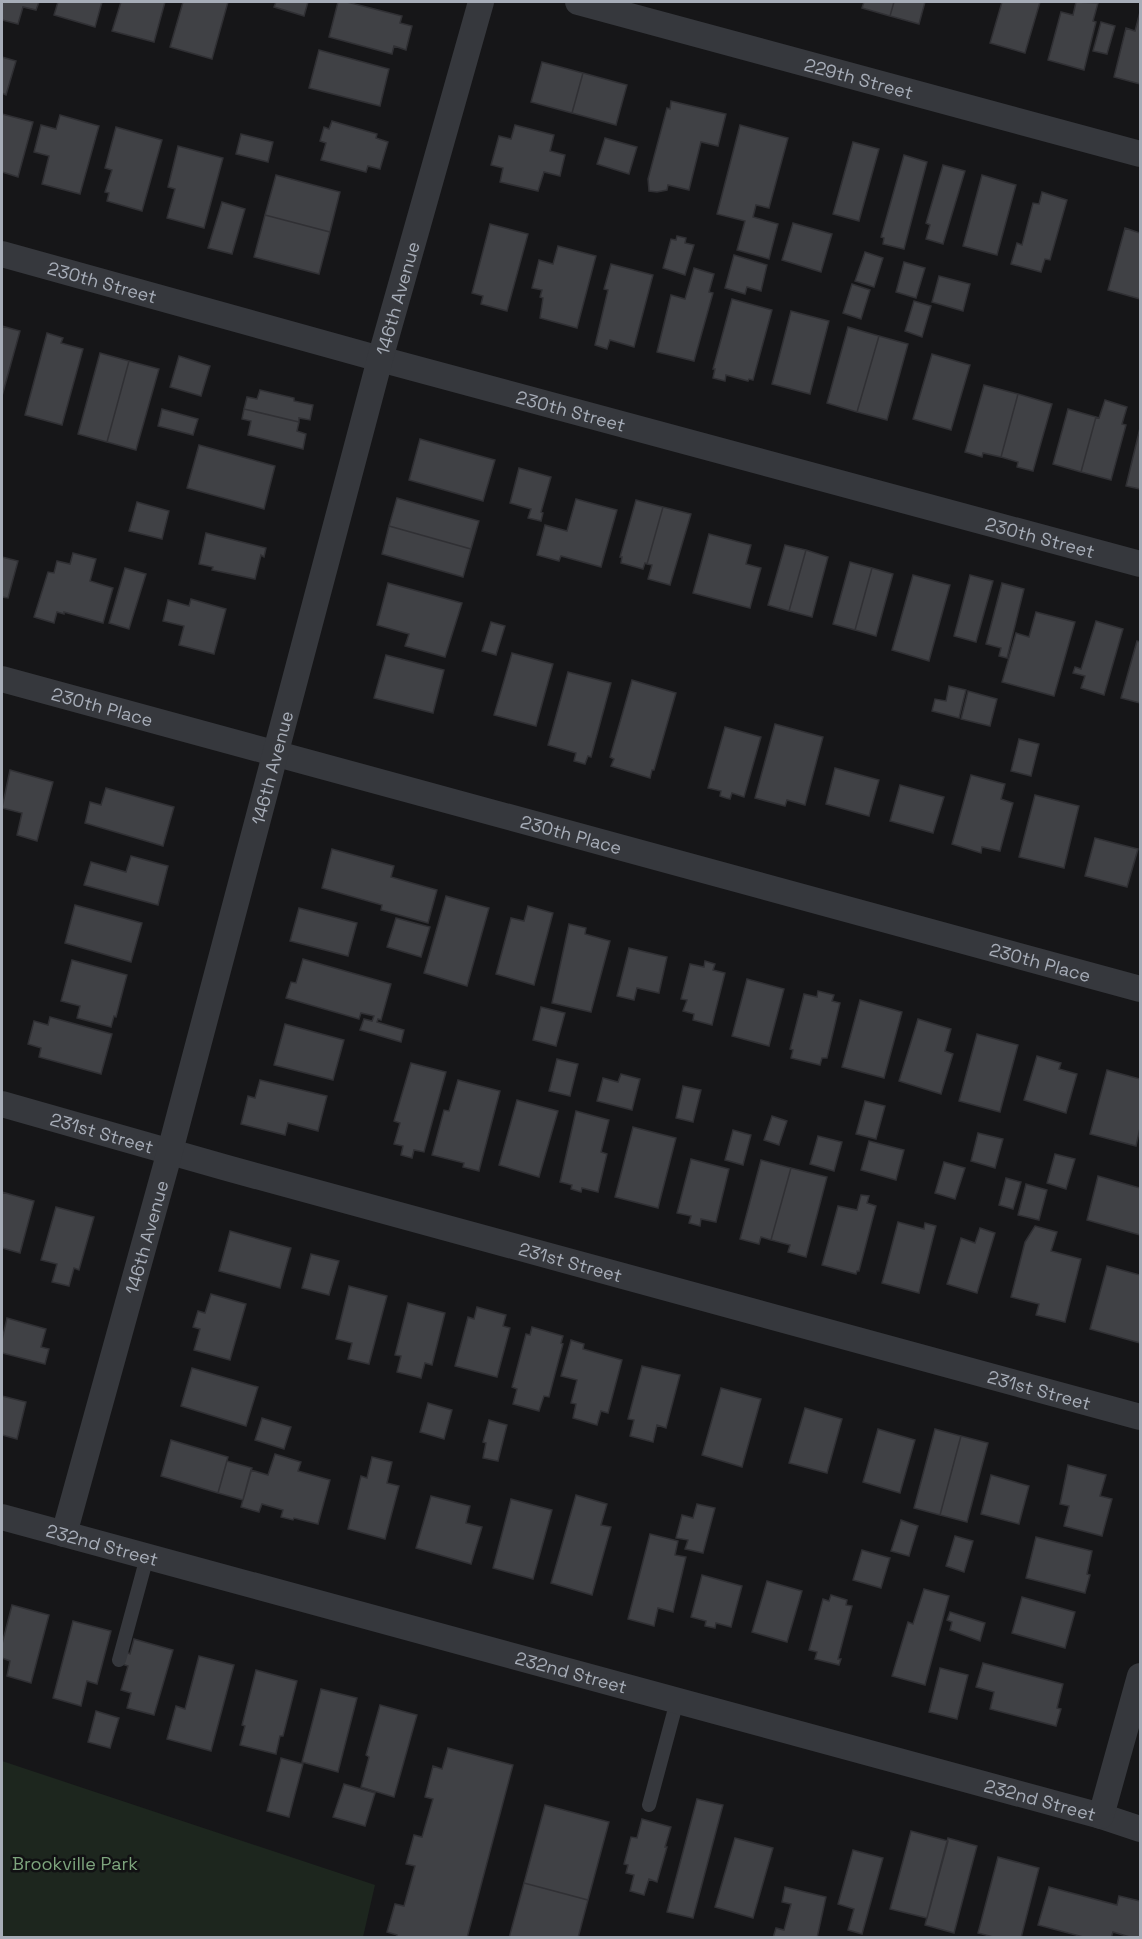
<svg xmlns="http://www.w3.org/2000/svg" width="1142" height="1939" font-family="'Space Grotesk',sans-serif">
  <rect width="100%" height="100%" fill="#161618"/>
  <!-- green -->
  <path fill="#1d261e" d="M2,1761L375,1885L363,1937H2Z"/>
  <!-- building -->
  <path fill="#404145" stroke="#303034" stroke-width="1.5" d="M2,2H39L36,10L23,7L18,24L2,20Z
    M58,2H102L95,27L54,15Z
    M121,2H165L154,42L112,31Z
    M183,2H228L212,59L170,47Z
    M276,2H308L304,16L274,7Z
    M338,2H347L402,16L400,23L412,26L406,50L394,46L392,54L329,37Z
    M864,2H894L890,16L862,8Z
    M894,2H925L919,24L890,16Z
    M1002,2H1040L1025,53L990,43Z
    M1076,2L1098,3L1093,21L1096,22L1084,70L1048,60L1061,12L1073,15Z
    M1140,12V84L1114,77L1126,28L1135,31Z
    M1101,22L1115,26L1107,54L1093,51Z
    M319,50L389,69L380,106L309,88Z
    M2,57L16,61L6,95L2,93Z
    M542,62L583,73L572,113L531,102Z
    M583,73L627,85L616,125L572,113Z
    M671,101L726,114L718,146L701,142L689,190L668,185L667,190L657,192L649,191L648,179L667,108L670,109Z
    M2,114L33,122L18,177L2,172Z
    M60,115L99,126L80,194L42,184L49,156L34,152L41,125L56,129Z
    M332,121L377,134L376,138L388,142L380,169L368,166L366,172L321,160L326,143L320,141L324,127L329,129Z
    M515,125L554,135L550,151L565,155L560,176L544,172L538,191L500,182L503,168L491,165L499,136L511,139Z
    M740,125L788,138L769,208L756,205L753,217L778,224L769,259L737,250L745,221L717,214Z
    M116,127L162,140L142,211L107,201L109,193L105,192L112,170L105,168Z
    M241,134L273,142L268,162L236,154Z
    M605,138L637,147L629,174L597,164Z
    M853,142L879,149L859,221L833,214Z
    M178,146L223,158L204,228L167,218L175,189L168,187Z
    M904,155L927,162L904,249L883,244L884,238L881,237Z
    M943,165L965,171L943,244L926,239L930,225L926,223Z
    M276,175L340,192L330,232L265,215Z
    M982,175L1016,185L997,255L963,246Z
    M1042,192L1067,200L1050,260L1045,259L1041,272L1011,264L1017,243L1022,245L1033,203L1039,204Z
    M222,202L245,209L232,254L208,248Z
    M265,215L330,232L319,274L254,257Z
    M793,223L832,234L821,272L782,260Z
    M490,224L528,234L507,311L481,304L483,296L472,293Z
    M1125,228L1140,233V299L1108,290Z
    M677,236L686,238L685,243L694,245L685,275L663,268L671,239L676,240Z
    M558,246L596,256L577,328L540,318L543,298L540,297L542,290L532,288L539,260L553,264Z
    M865,252L883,258L874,287L855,281Z
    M734,255L767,265L761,291L747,287L745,294L725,288Z
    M904,262L925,268L916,298L896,292Z
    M611,264L653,275L634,347L610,340L607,349L595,345L608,290L604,289Z
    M694,268L714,274L709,292L713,293L694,361L657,352L671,295L685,299Z
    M939,276L970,284L963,311L932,302Z
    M852,284L870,290L861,319L843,313Z
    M732,299L772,310L753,380L749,379L748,381L726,375L725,381L713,378L715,369H713Z
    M914,301L931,306L922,337L905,331Z
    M791,311L829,321L810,394L772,384Z
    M2,326L20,331L2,396Z
    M848,327L879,336L857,412L827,403Z
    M47,333L63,338L61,343L83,349L62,425L25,415Z
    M879,336L908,344L887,420L857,412Z
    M100,353L129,361L107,442L78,434Z
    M932,354L970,365L951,430L913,419Z
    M179,356L210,366L201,396L170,387Z
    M129,361L159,369L136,450L107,442Z
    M984,385L1018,394L1001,457L983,453L982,457L965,452Z
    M260,390L294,398V401L313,405L310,420L299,418V422L244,409L247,397L257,399Z
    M1018,394L1052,404L1033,471L1017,467L1018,462L1001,457Z
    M1105,400L1127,407L1122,424L1126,425L1111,480L1081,472L1096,417L1099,418Z
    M162,409L198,419L193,435L158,426Z
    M244,409L299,422L297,431L306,434L303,449L248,435L251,421L242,419Z
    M1068,409L1096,417L1081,472L1053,464Z
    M1140,428V489L1126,486Z
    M420,439L495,460L483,501L409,480Z
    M199,445L275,466L264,509L187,488Z
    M519,468L551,477L541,512L543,513L541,521L528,518L531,509L510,503Z
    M397,498L479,521L471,549L389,526Z
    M576,499L617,510L601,567L561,556L559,561L537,555L545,525L567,531Z
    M636,500L663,507L647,564L645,563L643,569L621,563L622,557H620Z
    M137,502L169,511L162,539L129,531Z
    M663,507L691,514L670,585L648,579L652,565L647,564Z
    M389,526L471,549L463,577L382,554Z
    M206,533L266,548L264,557L261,555L255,579L212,570L213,567L199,564Z
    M709,534L751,545L746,564L761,568L750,608L693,593Z
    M785,545L806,550L789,611L768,605Z
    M806,550L828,557L812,617L789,611Z
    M73,553L96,559L90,581L113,588L103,623L64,612V614L57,612L54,623L34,617L48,572L54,573L57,561L70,564Z
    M2,557L18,561L8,598L2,597Z
    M850,562L872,568L855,630L833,624Z
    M125,568L146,574L129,629L109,623Z
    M872,568L893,574L876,636L855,630Z
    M913,575L950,585L929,661L892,650Z
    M970,575L993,581L976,642L954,636Z
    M388,583L462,603L445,657L405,646L409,634L377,625Z
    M1002,583L1024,589L1007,658L999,656L1001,648L986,644Z
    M191,599L226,609L214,654L179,645L184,626L163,621L168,600L189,606Z
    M1036,612L1075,622L1054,696L1002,682L1016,633L1029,637Z
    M1096,621L1123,629L1104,695L1081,688L1085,676L1073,673L1075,667L1081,669Z
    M491,622L505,626L496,655L482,651Z
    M1137,641L1140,642V703L1121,698Z
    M512,653L553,664L536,726L494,715Z
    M386,655L444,670L433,713L374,698Z
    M568,672L611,683L591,757L588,756L585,764L574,761L576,753L548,745Z
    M632,680L676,693L654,770H652L650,778L611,766L614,759L610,757Z
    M949,686L966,690L959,718L932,711L935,699L946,701Z
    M968,691L997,699L990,726L961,719Z
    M775,724L823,737L805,805L787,800L785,806L755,798Z
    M725,727L761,737L744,797L732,793L730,799L726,798L720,796L721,791L708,788Z
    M1019,739L1039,744L1031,776L1011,771Z
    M835,768L879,780L869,816L826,804Z
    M10,770L53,782L37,841L17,835L22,813L2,808Z
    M971,775L1005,784L1001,799L1013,803L1000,851L982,847L981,853L952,844Z
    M900,785L944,797L933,833L890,821Z
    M106,788L174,807L163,846L85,823L90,802L101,805Z
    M1035,795L1079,806L1064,868L1019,857Z
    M1095,838L1138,849L1127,887L1085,876Z
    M332,849L394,866L391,877L437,890L428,923L381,910L382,905L322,888Z
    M131,856L168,866L158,905L84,885L91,862L126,872Z
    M446,896L489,908L467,986L424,973Z
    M75,905L142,923L131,962L65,943Z
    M528,906L553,913L534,985L496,974L511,918L524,921Z
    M299,908L357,923L348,956L290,941Z
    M396,918L430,927L421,957L387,947Z
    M569,924L586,928L585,934L610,941L591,1012L552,1003Z
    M629,948L667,957L659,993L637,988L634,1000L617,996Z
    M303,959L391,984L381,1020L378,1019L377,1022L404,1030L401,1042L360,1030L364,1019L372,1021L374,1016L361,1013L359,1019L286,998L291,982L296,983Z
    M72,960L127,975L116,1017L114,1016L111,1027L77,1018L80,1006L61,1001Z
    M705,961L715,964L713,970L725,973L712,1025L693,1020L694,1014L683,1011L687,1000L681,999L690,964L704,967Z
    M747,979L784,989L769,1046L732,1036Z
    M818,991L834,995L832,1001L840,1003L827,1058H822L820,1065L791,1058L793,1050L790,1049L804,994L817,997Z
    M860,1000L902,1012L884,1078L842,1067Z
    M541,1007L565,1013L556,1046L533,1040Z
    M50,1017L112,1034L101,1074L39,1057L41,1048L28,1044L34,1021L48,1025Z
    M918,1019L951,1029L945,1051L953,1054L941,1094L899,1081Z
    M285,1024L344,1040L333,1080L274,1065Z
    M977,1034L1018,1045L1000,1112L959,1101Z
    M1037,1056L1061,1063L1059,1069L1077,1074L1066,1113L1024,1100Z
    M557,1059L578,1064L570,1096L549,1091Z
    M411,1063L446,1072L424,1152L414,1150L412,1158L401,1155L403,1146L394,1144L400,1123L394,1121Z
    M1107,1070L1140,1079V1128L1136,1146L1090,1134Z
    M621,1074L640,1079L632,1110L597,1101L603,1078L618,1082Z
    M260,1080L327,1096L318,1131L288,1123L285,1135L241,1124L248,1096L255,1098Z
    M458,1080L500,1091L479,1171L463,1167L464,1163L432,1155L444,1110L449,1111Z
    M683,1086L701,1090L693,1122L676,1118Z
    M517,1100L558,1111L539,1177L499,1165Z
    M865,1101L885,1106L876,1139L856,1134Z
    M576,1111L609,1120L601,1152L607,1154L598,1192L582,1188L581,1192L571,1189L572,1185L560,1182Z
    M772,1116L787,1121L779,1145L764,1140Z
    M633,1127L676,1138L658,1208L615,1197Z
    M733,1130L751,1135L743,1165L725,1160Z
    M978,1133L1003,1139L995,1168L971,1161Z
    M818,1136L842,1142L834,1171L810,1164Z
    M869,1141L904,1150L896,1180L861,1170Z
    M1055,1154L1075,1159L1066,1189L1047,1183Z
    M691,1159L729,1169L716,1222L701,1219L700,1226L689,1223L691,1216L677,1213Z
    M761,1160L791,1168L771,1240L761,1237L759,1244L740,1239Z
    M944,1162L965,1168L955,1199L935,1193Z
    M791,1168L827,1177L806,1257L788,1252L790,1245L771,1240Z
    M1098,1176L1140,1188V1235L1087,1220Z
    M1006,1178L1021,1182L1013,1209L999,1205Z
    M1026,1184L1047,1190L1039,1220L1018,1215Z
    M2,1192L34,1201L20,1253L2,1248Z
    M861,1195L869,1196L867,1203L876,1206L859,1271H857L856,1274L822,1265L838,1206L857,1210Z
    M56,1207L94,1217L79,1270L74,1268L69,1286L52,1282L57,1264L41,1260Z
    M898,1222L924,1229L925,1223L936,1226L919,1293L882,1283Z
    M1035,1226L1057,1232L1051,1251L1081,1259L1065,1322L1036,1315L1039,1304L1011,1297L1025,1242Z
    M980,1228L995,1233L977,1293L947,1284L961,1238L975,1243Z
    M230,1231L291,1248L280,1288L219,1271Z
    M311,1254L339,1261L329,1295L302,1288Z
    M1107,1266L1140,1275V1343L1090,1329Z
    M349,1286L387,1296L369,1364L348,1359L352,1343L336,1339Z
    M211,1294L246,1304L230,1360L194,1350L200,1329L193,1327L198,1311L205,1313Z
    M408,1303L445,1313L432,1365L425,1363L421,1378L397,1372L401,1356L395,1355Z
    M477,1307L506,1315L503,1326L510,1328L497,1377L455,1366L468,1317L474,1319Z
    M7,1318L46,1329L41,1347L49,1349L45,1364L2,1353V1340Z
    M532,1327L563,1336L561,1343L563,1344L549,1397L544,1396L539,1411L513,1404L517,1389L512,1387L526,1334L530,1335Z
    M571,1340L584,1344L583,1349L622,1360L608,1413L601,1411L597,1425L573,1418L576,1404L571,1403L577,1380L561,1376Z
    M642,1366L680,1375L666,1428L657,1425L653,1442L630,1436L634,1420L628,1419Z
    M192,1368L258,1387L246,1426L181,1406Z
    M721,1388L761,1399L742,1467L702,1455Z
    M2,1396L26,1402L17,1439L2,1435Z
    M428,1403L452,1410L444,1439L420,1432Z
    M805,1408L842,1419L827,1473L789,1463Z
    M262,1418L291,1427L284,1449L255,1440Z
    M489,1420L507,1425L498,1461L483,1458L486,1443L483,1442Z
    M878,1429L915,1440L900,1493L863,1482Z
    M935,1429L961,1436L940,1515L914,1508Z
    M961,1436L988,1443L967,1522L940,1515Z
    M171,1440L228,1457L218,1493L161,1476Z
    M275,1454L301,1462L298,1471L330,1480L318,1524L294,1518L293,1520L281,1517L283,1510L262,1504L259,1512L241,1507L251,1470L268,1475Z
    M372,1457L392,1462L387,1483L399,1486L385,1539L348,1529L361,1476L367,1478Z
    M227,1461L252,1468L243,1500L218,1493Z
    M1068,1465L1106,1475L1100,1496L1112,1499L1102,1536L1064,1526L1069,1506L1060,1504Z
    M991,1475L1029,1486L1019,1524L981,1514Z
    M576,1495L607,1504L601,1525L611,1527L592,1595L551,1583Z
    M431,1496L470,1506L466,1523L482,1527L471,1564L416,1548Z
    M511,1499L552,1510L533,1579L493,1568Z
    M697,1504L715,1508L703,1553L685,1549L688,1540L676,1538L682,1515L693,1518Z
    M901,1520L918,1526L909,1556L891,1551Z
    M650,1534L678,1541L675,1555L686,1557L673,1612L658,1608L654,1626L628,1619Z
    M955,1536L973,1541L964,1572L946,1566Z
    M1036,1537L1092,1551L1087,1574L1090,1575L1085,1593L1026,1578Z
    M862,1550L890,1558L881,1588L853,1580Z
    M702,1575L742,1586L731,1627L716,1623L715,1628L705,1626L706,1621L691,1617Z
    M767,1581L802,1591L787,1642L752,1632Z
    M924,1589L949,1596L925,1685L892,1676L908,1622L913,1624Z
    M831,1595L847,1600L846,1605L852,1606L838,1659H841L839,1665L815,1659L817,1652L809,1650L823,1599L829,1601Z
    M1022,1597L1075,1612L1065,1648L1012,1633Z
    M12,1605L49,1615L31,1683L7,1676L10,1661L2,1658V1644Z
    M950,1612L985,1623L980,1641L950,1630L952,1622L947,1620Z
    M73,1621L111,1631L97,1684L87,1681L81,1706L53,1698Z
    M134,1639L173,1650L154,1715L127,1708L131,1693L121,1690L128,1666L122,1664L126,1652L130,1654Z
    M199,1656L234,1665L211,1751L167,1739L176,1706L185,1709Z
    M983,1663L1063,1684L1057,1708L1061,1709L1056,1726L990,1709L994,1692L976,1687Z
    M940,1668L968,1675L957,1719L929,1712Z
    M256,1670L297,1681L283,1736H280L276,1754L240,1745L245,1726L242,1725Z
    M321,1689L357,1698L338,1772L302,1762Z
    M380,1705L417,1715L394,1797L361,1787L369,1757L366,1755Z
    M96,1711L119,1718L110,1748L88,1742Z
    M448,1748L513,1765L467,1938H396L397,1935L387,1932L395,1904L404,1906L415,1866L406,1864L414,1835L422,1837L433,1799L425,1797L433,1766L442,1769Z
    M281,1758L303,1764L289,1817L267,1811Z
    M344,1784L375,1793L365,1826L333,1817Z
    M697,1799L723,1805L693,1918L667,1912Z
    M545,1805L609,1822L588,1900L524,1883Z
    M642,1819L671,1827L665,1847H667L657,1882L649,1879L644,1895L630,1891L634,1875L626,1873L628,1865L624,1864L631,1837L637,1838Z
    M911,1831L948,1841L927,1918L890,1909Z
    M735,1838L773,1848L753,1918L715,1907Z
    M948,1838L977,1846L954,1933L925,1925Z
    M853,1850L883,1858L862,1934L848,1930L854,1909L838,1904Z
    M998,1857L1039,1868L1021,1938H997L978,1933Z
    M524,1883L588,1900L578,1938H509Z
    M785,1887L826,1897L817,1938H773L776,1928L784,1930L791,1904L782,1902Z
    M1049,1887L1117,1905L1119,1896L1140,1901V1938H1133L1113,1932L1111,1938H1087L1038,1925Z"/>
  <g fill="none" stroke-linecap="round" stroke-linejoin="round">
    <!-- lane -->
    <path stroke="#36383d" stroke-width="14" d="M119,1660L147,1557
      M649,1805L677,1701"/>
    <!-- street -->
    <g stroke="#36383d" stroke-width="26">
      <path id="s1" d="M578,2L1140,154"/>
      <path id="s2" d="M2,254L380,359L1140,564"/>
      <path id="s3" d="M2,679L1140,989"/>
      <path id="s4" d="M2,1104L227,1168L1140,1417"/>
      <path id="s5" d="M2,1517L1101,1816L1140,1829"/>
      <path id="s6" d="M64,1534L170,1151L380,359L481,2"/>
      <path d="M1101,1816L1140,1676"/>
    </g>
  </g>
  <g text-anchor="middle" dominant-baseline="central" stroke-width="5" stroke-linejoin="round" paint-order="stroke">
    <!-- street labels -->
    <g font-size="18" fill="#a7adb8" stroke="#111113">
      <text stroke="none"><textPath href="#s1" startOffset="291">229th Street</textPath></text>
      <text stroke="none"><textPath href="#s2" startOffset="104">230th Street</textPath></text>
      <text stroke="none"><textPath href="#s6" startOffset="1280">146th Avenue</textPath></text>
      <text stroke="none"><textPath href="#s2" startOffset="590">230th Street</textPath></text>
      <text stroke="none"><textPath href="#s2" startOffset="1076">230th Street</textPath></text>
      <text stroke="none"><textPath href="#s3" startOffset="104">230th Place</textPath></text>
      <text stroke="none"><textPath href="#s6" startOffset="794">146th Avenue</textPath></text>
      <text stroke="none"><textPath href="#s3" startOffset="590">230th Place</textPath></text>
      <text stroke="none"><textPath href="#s3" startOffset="1076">230th Place</textPath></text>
      <text stroke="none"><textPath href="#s4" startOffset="104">231st Street</textPath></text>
      <text stroke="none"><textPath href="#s6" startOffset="308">146th Avenue</textPath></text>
      <text stroke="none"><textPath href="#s4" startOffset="590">231st Street</textPath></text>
      <text stroke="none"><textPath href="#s4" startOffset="1076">231st Street</textPath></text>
      <text stroke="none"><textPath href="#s5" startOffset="104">232nd Street</textPath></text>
      <text stroke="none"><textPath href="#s5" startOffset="590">232nd Street</textPath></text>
      <text stroke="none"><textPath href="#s5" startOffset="1076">232nd Street</textPath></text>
    </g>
    <!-- park labels -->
    <g font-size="18" fill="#7da47d" stroke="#111113">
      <text x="75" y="1863">Brookville Park</text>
    </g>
  </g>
  <!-- border -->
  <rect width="1142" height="1939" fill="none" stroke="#a7adb8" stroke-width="6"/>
</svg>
